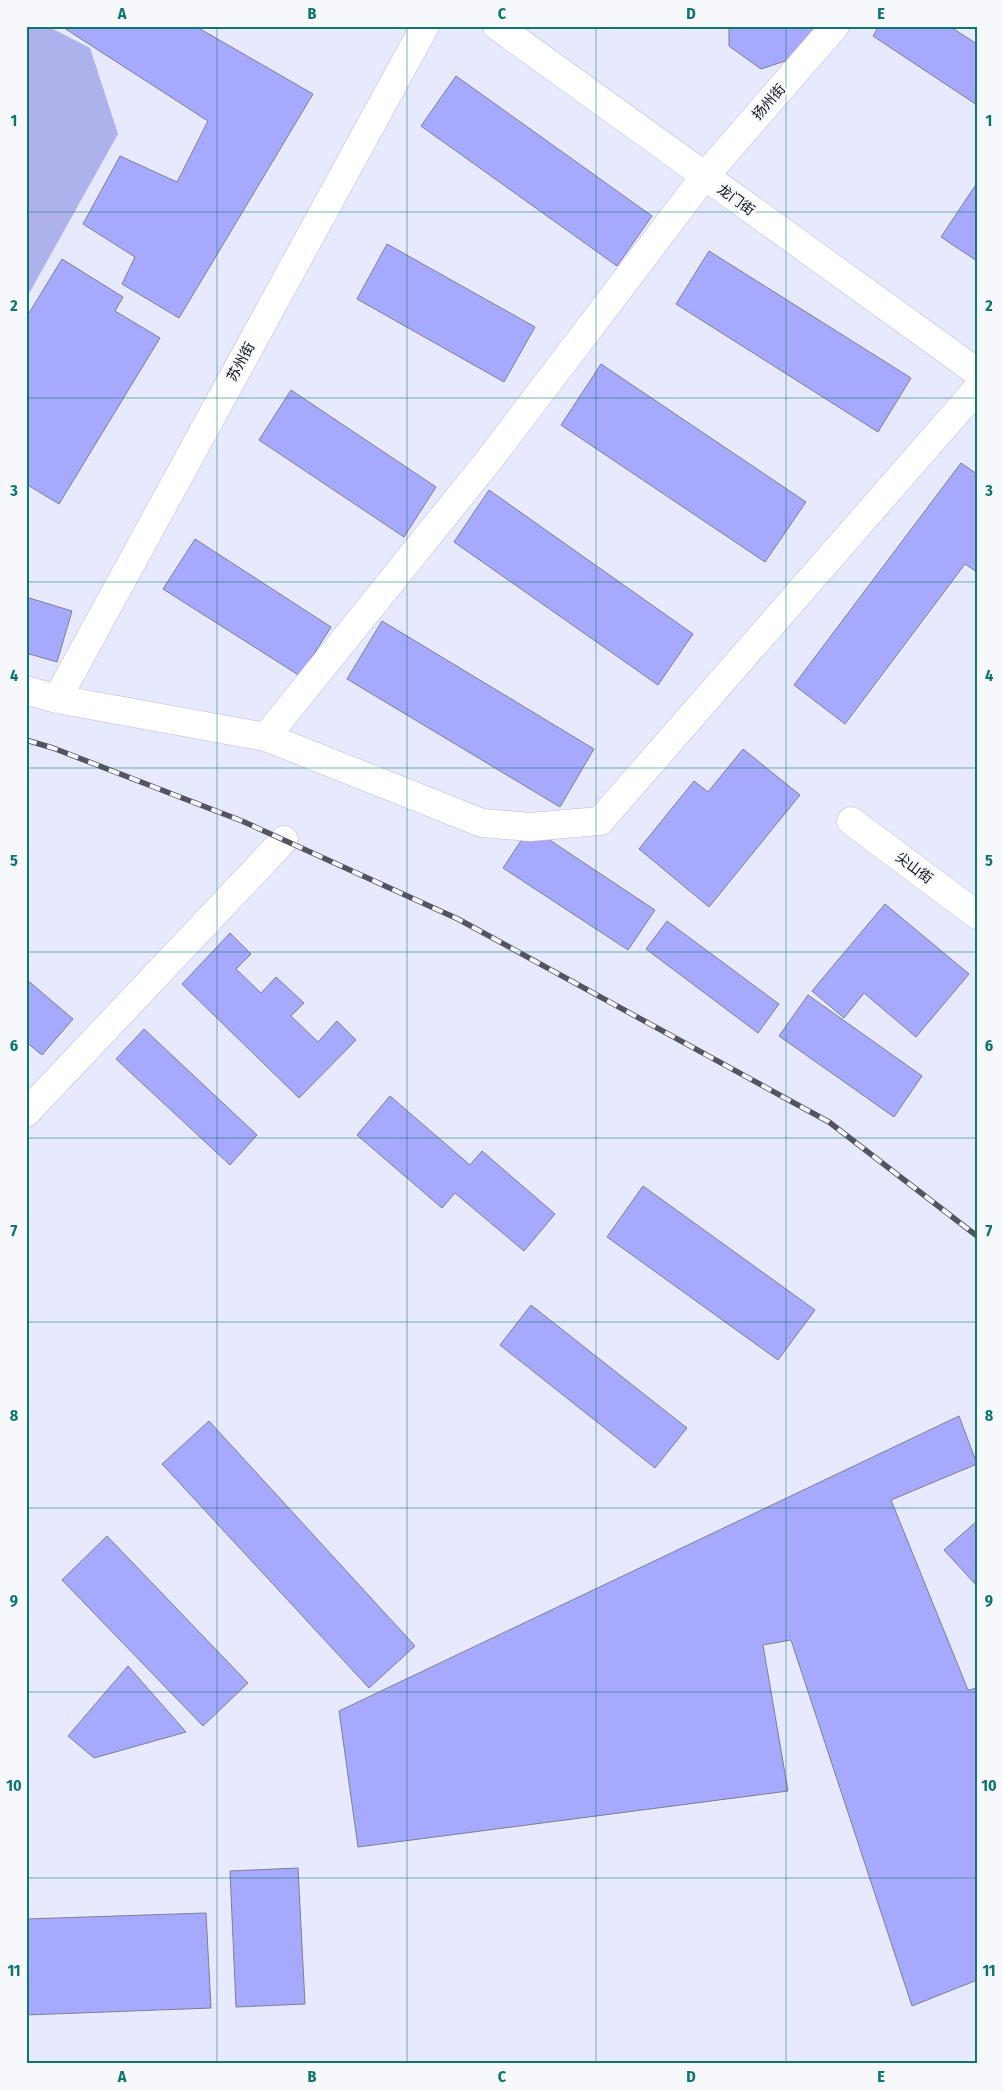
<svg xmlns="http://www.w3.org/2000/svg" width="1003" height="2090" font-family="'Fira Sans Condensed','Noto Sans SC',sans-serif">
  <rect width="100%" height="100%" fill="#e7e9fe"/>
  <!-- green -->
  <path fill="#aeb1ec" d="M26,26H47L90,48L118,134L26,299Z"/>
  <!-- building -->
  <path fill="#a7a9ff" stroke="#7d7f92" d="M61,26H195L313,94L179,318L122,284L135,257L83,224L120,156L177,182L208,121Z
    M729,26H812L813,31L791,59L761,69L729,46Z
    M879,26H949L977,44V105L873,36Z
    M456,76L652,216L617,266L421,126Z
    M977,183V261L941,237Z
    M387,244L535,327L504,382L357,299Z
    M709,251L911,378L878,432L676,304Z
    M62,259L123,297L115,311L160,338L59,504L26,484V318Z
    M601,364L806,502L765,562L561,425Z
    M291,390L436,487L404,537L259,440Z
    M961,463L977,474V572L965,564L845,724L794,685Z
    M489,490L693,634L658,685L454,542Z
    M195,539L331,627L300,676L163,589Z
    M26,597L72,611L57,662L26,653Z
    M382,621L594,749L560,807L347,679Z
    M743,749L800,795L709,907L639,849L694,781L708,792Z
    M530,827L655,910L628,950L503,868Z
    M885,904L969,974L916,1037L864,993L844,1018L812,991Z
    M667,921L779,1004L758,1033L646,949Z
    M230,933L251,954L236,969L261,993L276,977L304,1003L291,1016L318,1042L337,1021L356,1040L299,1098L182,984Z
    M26,979L73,1019L42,1055L26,1042Z
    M808,995L922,1076L894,1117L779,1036Z
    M144,1029L257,1135L230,1165L116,1059Z
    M390,1096L470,1165L482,1151L555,1214L524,1251L455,1193L442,1208L357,1135Z
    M643,1186L815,1310L778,1360L607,1237Z
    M531,1305L687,1428L655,1468L500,1345Z
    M959,1416L977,1464L891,1500L968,1690L977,1688V1980L912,2006L791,1640L763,1645L788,1791L358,1847L339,1711Z
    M209,1421L415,1646L369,1688L162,1464Z
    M977,1521V1586L944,1550Z
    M107,1536L248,1683L203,1726L62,1580Z
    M128,1666L186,1732L94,1758L68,1736Z
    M298,1868L305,2004L236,2007L230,1871Z
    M206,1913L211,2008L26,2015V1919Z"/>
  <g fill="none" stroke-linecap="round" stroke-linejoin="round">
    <defs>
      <path id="minor" d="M497,26L977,372
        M26,690L57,699L266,737L482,823L530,827L600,821L977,389
        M57,699L425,26
        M266,737L489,460L704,177L835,26
        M851,821L977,915
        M26,1113L284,840"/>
    </defs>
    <!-- minor casing -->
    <use href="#minor" stroke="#bbbdd2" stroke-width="29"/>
    <!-- minor -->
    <use href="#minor" stroke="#fff" stroke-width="28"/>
    <defs>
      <path id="rail" d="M26,740L53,748L242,821L458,919L829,1122L977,1236"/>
    </defs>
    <!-- rail casing -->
    <use href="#rail" stroke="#53545f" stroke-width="5.5"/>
    <!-- rail -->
    <use href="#rail" stroke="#f7f8fc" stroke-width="4" stroke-dasharray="11" stroke-linecap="butt"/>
  </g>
  <!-- grid -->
  <path fill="none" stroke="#0f766e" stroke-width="1" stroke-opacity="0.55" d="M217,26V2064M407,26V2064M596,26V2064M786,26V2064M26,212H977M26,398H977M26,582H977M26,768H977M26,952H977M26,1138H977M26,1322H977M26,1508H977M26,1692H977M26,1878H977"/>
  <g text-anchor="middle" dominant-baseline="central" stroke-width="5" stroke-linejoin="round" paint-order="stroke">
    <!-- street labels -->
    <g font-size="14" fill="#0b0b12" stroke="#f7f8fc">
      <text transform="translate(769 102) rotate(-49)">扬州街</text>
      <text transform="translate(736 200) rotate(36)">龙门街</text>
      <text transform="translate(241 362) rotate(-61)">苏州街</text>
      <text transform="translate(914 868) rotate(37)">尖山街</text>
    </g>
  </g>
  <!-- border -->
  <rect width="1003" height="2090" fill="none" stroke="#f7f8fc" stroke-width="55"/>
  <rect x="28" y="28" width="948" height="2034" fill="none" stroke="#0f766e" stroke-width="2"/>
  <g font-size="16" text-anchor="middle" font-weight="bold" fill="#0f766e">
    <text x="122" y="19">A</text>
    <text x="312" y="19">B</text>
    <text x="502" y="19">C</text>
    <text x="691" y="19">D</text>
    <text x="881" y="19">E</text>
    <text x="14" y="126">1</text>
    <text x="989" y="126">1</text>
    <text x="14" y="311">2</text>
    <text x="989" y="311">2</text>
    <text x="14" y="496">3</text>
    <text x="989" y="496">3</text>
    <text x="14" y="681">4</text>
    <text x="989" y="681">4</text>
    <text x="14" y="866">5</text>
    <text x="989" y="866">5</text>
    <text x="14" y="1051">6</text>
    <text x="989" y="1051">6</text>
    <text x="14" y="1236">7</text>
    <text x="989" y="1236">7</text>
    <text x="14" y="1421">8</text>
    <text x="989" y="1421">8</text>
    <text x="14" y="1606">9</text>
    <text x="989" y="1606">9</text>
    <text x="14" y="1791">10</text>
    <text x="989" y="1791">10</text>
    <text x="14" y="1976">11</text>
    <text x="989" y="1976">11</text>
    <text x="122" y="2082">A</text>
    <text x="312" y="2082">B</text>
    <text x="502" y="2082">C</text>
    <text x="691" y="2082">D</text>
    <text x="881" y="2082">E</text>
  </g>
</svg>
